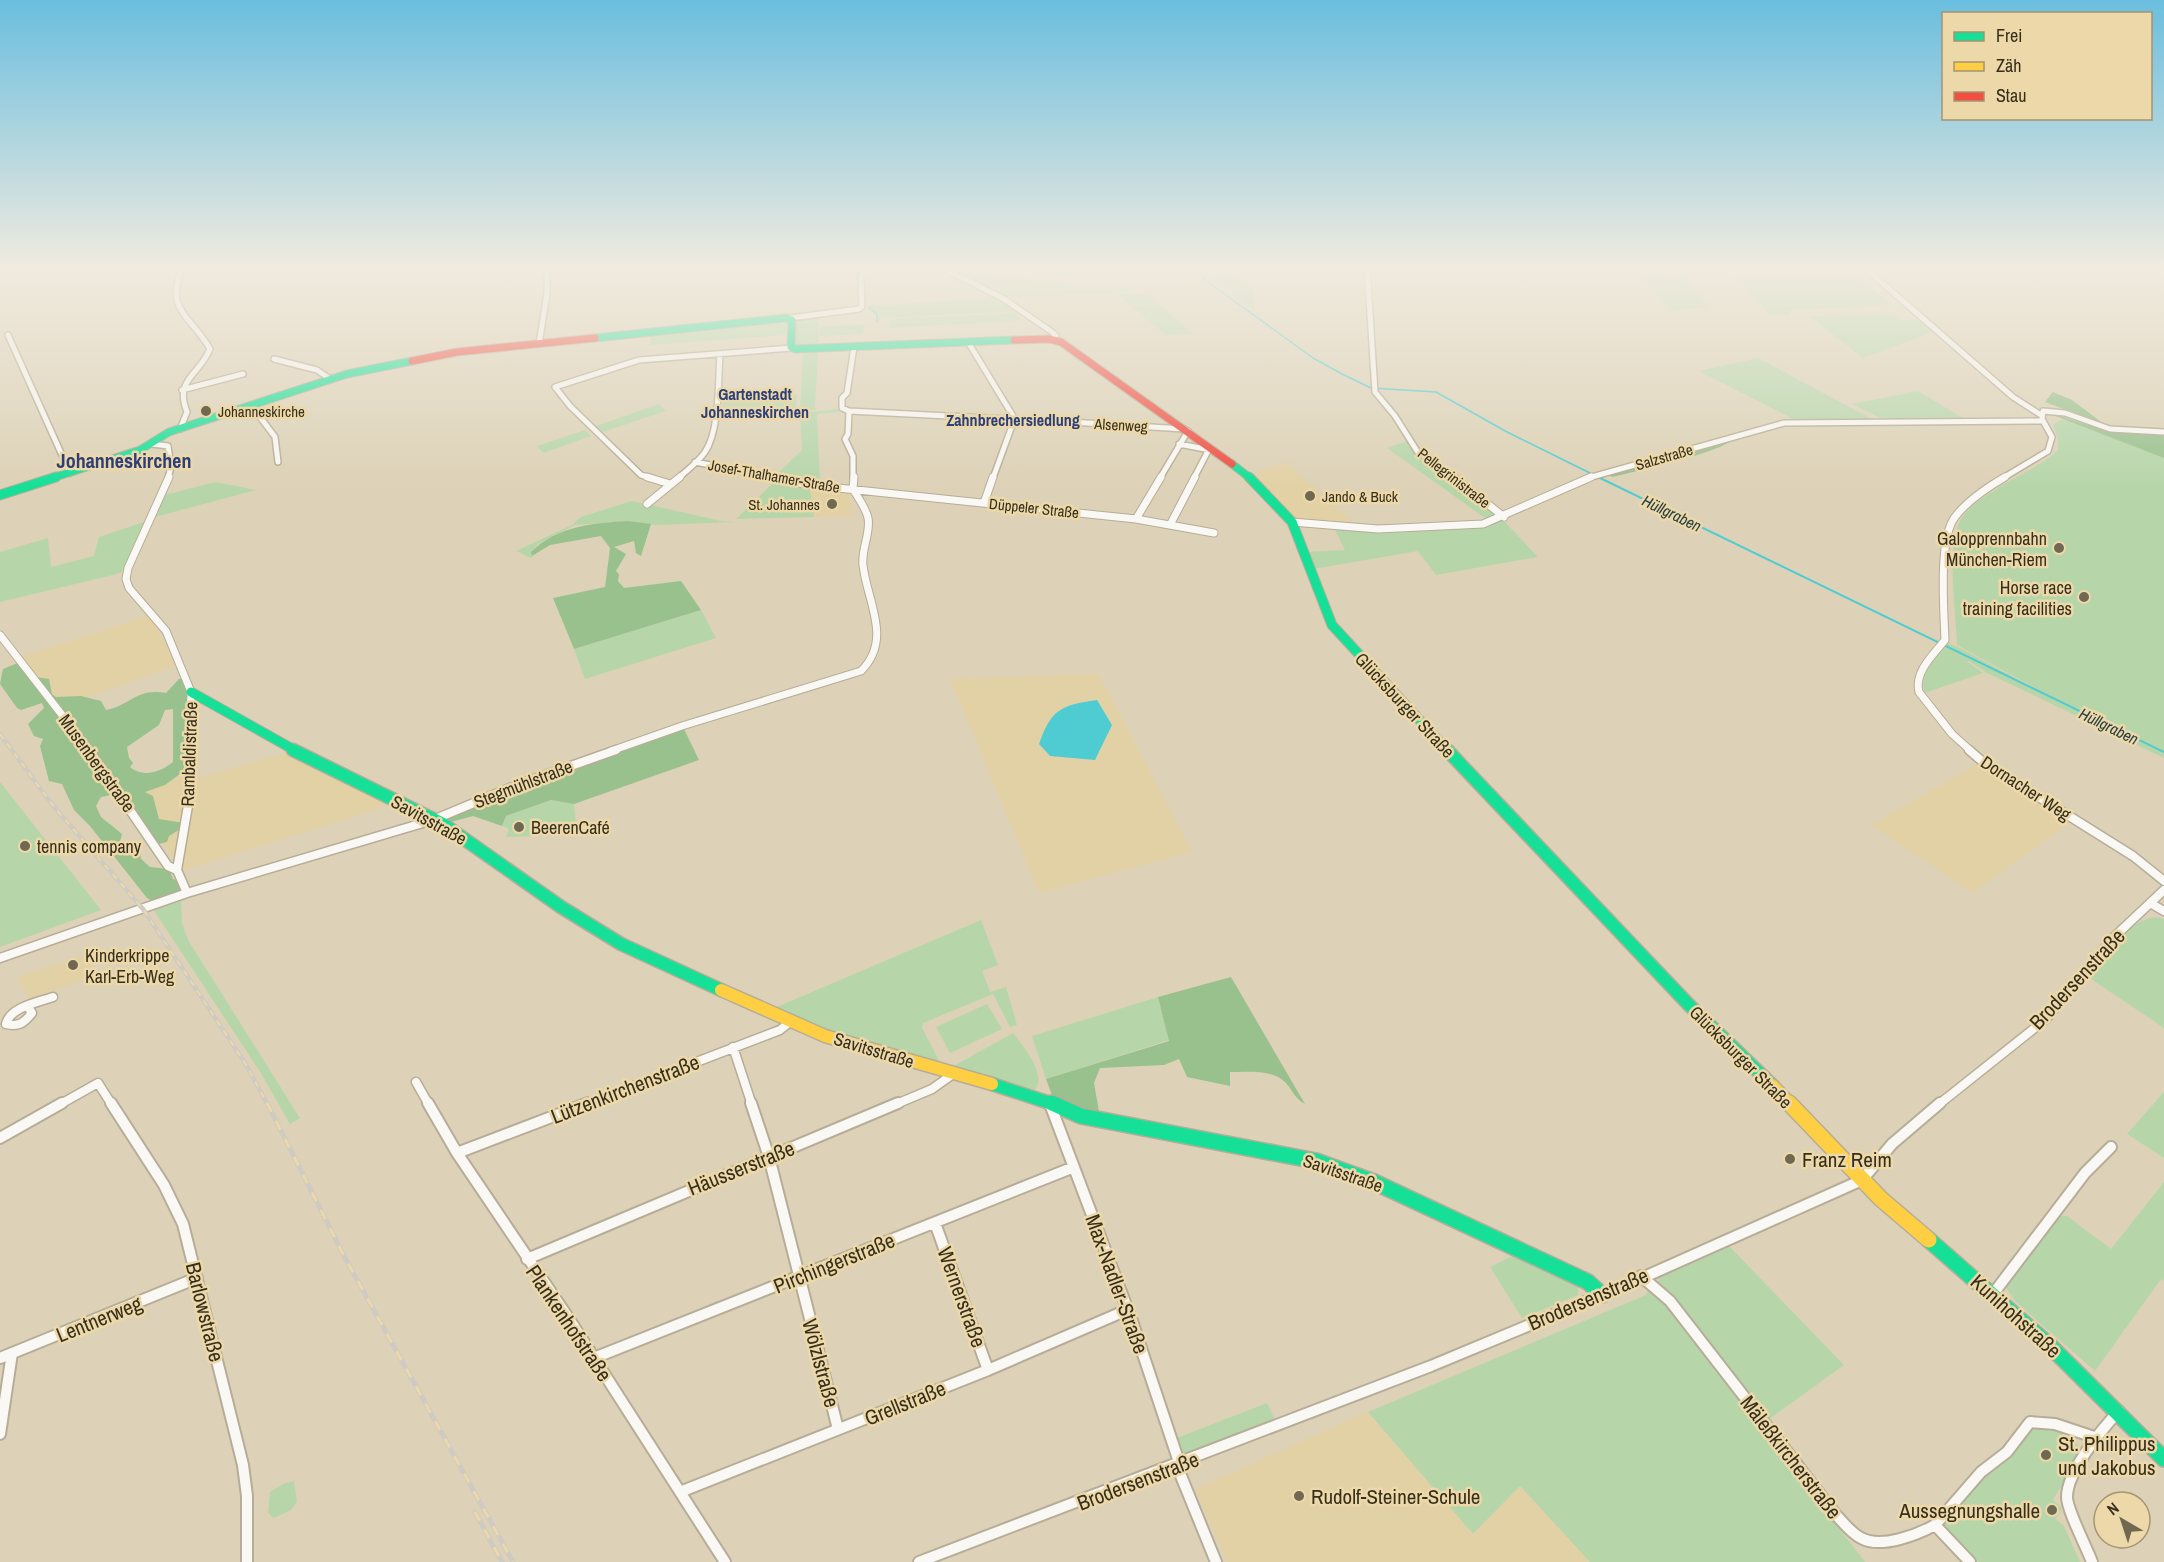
<svg xmlns="http://www.w3.org/2000/svg" width="2164" height="1562" font-family="'Archivo Narrow',sans-serif">
  <rect width="100%" height="100%" fill="#ddd2b7"/>
  <!-- built -->
  <path fill="#e3d1a6" d="M1286,462L1357,526L1295,520L1249,475Z
    M810,488L849,492L853,516L814,517Z
    M150,615L176,666L60,707L20,657Z
    M1099,674L1192,852L1039,893L950,679Z
    M289,752L387,801L375,810L181,871L131,793L194,773V779Z
    M1977,764L2069,823L1973,893L1871,825Z
    M92,953L90,978L29,999L17,977Z
    M1368,1412L1473,1534L1520,1486L1590,1562H1227L1195,1489Z"/>
  <!-- green -->
  <path fill="#b6d6aa" d="M1631,267H1673L1707,304L1706,307L1672,311Z
    M1725,267H1845L1893,305L1790,310V315H1770Z
    M1202,269L1254,283L1255,311Z
    M952,271L1105,288L1131,285V292L1006,298Z
    M1117,294H1147L1194,334L1166,335Z
    M1001,298L1014,311L884,318L877,322V316L867,309V306Z
    M1017,313L1020,321L889,328L891,319Z
    M1893,314L1901,320H1917L1933,332L1863,358L1809,316Z
    M818,316L819,346L794,347L795,319Z
    M787,322L786,335L650,345L651,335Z
    M865,324L862,334L821,336L820,327Z
    M803,352H818L815,410H800Z
    M1758,358L1870,418L1869,421L1795,420L1699,371Z
    M1918,391L1966,420H1885L1852,404Z
    M797,395L796,409L721,415L723,400Z
    M659,404L666,411L603,432L596,426Z
    M840,409L839,412L817,414L820,482L777,474L802,450L800,413Z
    M2064,419L2110,434L2164,444V758L1987,673L1969,661L1964,664L1968,662L1983,673L1925,693C1918,673 1937,659 1947,643L1958,647L2028,685L2037,689L1957,645C1956,612 1945,543 1963,516C1970,506 1984,497 1995,490C2016,476 2039,467 2058,450V440L2053,424Z
    M585,430L591,436L543,453L537,446Z
    M1407,441L1417,452L1446,470L1498,514L1489,520L1485,518L1387,448Z
    M775,481L810,488L814,517L736,519Z
    M215,482L256,490L155,517L165,495Z
    M632,501L721,521L736,522L655,525L629,521L575,525L538,544L531,552V555L534,556L531,558L516,551L572,525L581,517Z
    M1503,520L1538,557L1436,575L1418,551L1313,569L1307,552L1345,550L1334,528L1484,524Z
    M144,522L121,573L0,602V552L48,538L51,567L94,556L99,537Z
    M701,610L716,638L585,679L574,649Z
    M0,782L101,910L0,947Z
    M551,800L574,804L576,823L542,836L506,837L509,829L502,826L506,816Z
    M181,901L182,923L188,940L300,1118L290,1124L262,1075L153,909Z
    M2157,917L2164,919V1028L2088,977C2103,954 2128,919 2157,917Z
    M981,920L998,965L982,971L990,992L1006,987L1017,1025L1010,1027L993,994L923,1023L922,1028L942,1066L827,1031L772,1009Z
    M1158,997L1169,1040L1046,1079L1032,1036Z
    M987,1004L1002,1029L950,1053L936,1027Z
    M1013,1033C1023,1045 1047,1074 1035,1090L950,1068Z
    M2164,1092V1158L2127,1134Z
    M2164,1182V1281L2161,1279L2095,1371L2016,1302L2007,1289L2006,1280L2057,1216H2067L2111,1249Z
    M1728,1245L1844,1365L1768,1420L1658,1282L1659,1274Z
    M1514,1255L1578,1283V1295L1522,1318L1490,1267Z
    M1648,1290L1667,1303L1865,1562H1590L1520,1486L1473,1534L1368,1412L1646,1295Z
    M1267,1403L1275,1420L1182,1458L1174,1439Z
    M2032,1428C2053,1429 2072,1431 2082,1452L2053,1500L2062,1508L2056,1519L2064,1526L2080,1562H1978L1943,1524L1992,1470L2012,1456Z
    M294,1481L297,1502L291,1510L274,1518L268,1513L270,1492L285,1483Z"/>
  <!-- forest -->
  <path fill="#99c18e" fill-rule="evenodd" d="M2053,392L2072,400L2104,424L2045,402Z
    M2055,414C2092,428 2124,435 2164,435V458L2053,415Z
    M1733,439C1723,452 1633,472 1612,477L1607,474Z
    M628,521L651,524L641,556L636,553L634,541L614,547L626,554L616,571L619,574L618,581L624,588L681,581L701,610L574,649L553,598L605,587L610,548L601,536L550,545L532,556L531,552C557,526 594,523 628,521Z
    M20,662L30,676L49,679L52,694L56,697L81,696L101,701L106,710C132,705 136,688 166,693L179,679L183,678L189,704L187,769L165,785L145,792L153,796L159,819L184,823L182,828L169,836L167,842L159,844L112,795L101,797L96,806L101,817L122,834L120,842C129,843 134,846 140,852L141,859L150,867L169,869L173,879L181,882V890L152,901L147,898L90,826L74,810L62,784L49,781L40,746L43,739L34,736L28,724L44,708L42,703L21,710L17,708L0,684L3,669ZM173,709V762C161,772 143,778 130,767L133,763L129,758L127,747L159,725L165,710Z
    M684,729L699,760L574,804L551,800L506,816L502,826L473,816L447,823L446,817L606,755Z
    M1231,977L1305,1104C1294,1098 1293,1091 1286,1083C1274,1069 1247,1072 1230,1072V1086L1187,1077L1179,1059L1164,1065L1100,1068L1094,1083L1100,1117L1055,1103L1046,1079L1169,1041L1158,997Z"/>
  <!-- water -->
  <path fill="#4eccd2" d="M1097,700L1112,725L1095,760L1050,756L1039,744C1051,710 1060,705 1097,700Z"/>
  <g fill="none" stroke-linecap="round" stroke-linejoin="round">
    <!-- stream-far1 -->
    <path stroke="#4eccd2" stroke-width="1.5" d="M1193,267L1204,279L1313,358L1342,374L1371,388L1436,392L1507,432L1592,474
      M859,299L858,275L861,267
      M869,307L877,314V322
      M1598,477L1601,478"/>
    <!-- stream -->
    <path stroke="#4eccd2" stroke-width="2" d="M1598,477L2164,752"/>
    <defs>
      <path id="street-far3" d="M941,267L1004,299L1052,332L1056,336L1054,340
        M1367,267L1375,392L1395,416L1417,451L1456,478
        M1864,267L2013,397L2041,415
        M790,318L859,309L862,306L861,278L865,267
        M8,335L70,473
        M968,342L1013,416
        M539,344L547,294V267
        M274,359L317,370L330,379
        M182,390L243,374
        M251,405L275,437L278,462
        M849,411L1008,419
        M1022,419L1184,429
        M180,429L187,412C174,379 199,376 210,349C191,316 163,309 183,267
        M152,444L168,446L171,467L168,478
        M1179,444L1210,450
        M695,462L776,478
        M652,478L641,475L570,406L555,387L639,360L792,348
        M678,478C688,470 698,462 705,452C720,430 718,381 720,354
        M853,478V456L845,439L848,434L849,411L842,408V398L847,393L854,347
        M993,478L1013,423
        M1160,478L1188,431
        M1194,478L1208,451
        M1588,478L1784,423L2043,421
        M2003,478L2048,451L2052,437L2042,419L2043,411L2065,413L2110,429L2164,432"/>
      <path id="street-far2" d="M169,477L128,568L126,579L129,588L166,631L191,692L190,751
        M647,477L670,484
        M769,477L809,485L1136,519L1214,533
        M1454,477L1504,517
        M853,489L854,477
        M984,503L993,477
        M647,504L680,477
        M1136,519L1161,477
        M1292,522L1378,529L1483,524L1591,477
        M1171,523L1195,477
        M0,635L90,751
        M611,751L682,726L861,671C893,639 867,602 863,565C861,549 871,533 868,518C866,508 858,498 853,489
        M1971,751L1952,734L1919,692C1914,672 1933,655 1945,640C1944,611 1938,539 1955,517C1967,501 1988,487 2005,477"/>
      <path id="street-far1" d="M89,750L168,866L177,870L187,893
        M1969,750L1983,762L2133,856L2164,881
        M177,870L190,794V750
        M2150,903L2164,911
        M0,958L187,893L433,820L517,785L616,750
        M28,1007L32,1013C24,1023 19,1027 6,1024C10,1007 39,1002 53,997
        M733,1047L752,1105
        M416,1082L429,1105
        M59,1105L98,1083L112,1105
        M584,1105L780,1030L790,1022
        M894,1105L932,1089L953,1074
        M1938,1105L2046,1019L2113,938L2164,890"/>
      <path id="street" d="M111,1103L164,1185L183,1224L243,1465L247,1496V1562
        M428,1103L457,1153L569,1319L725,1562
        M751,1103L769,1157L838,1429
        M1050,1104L1132,1321L1180,1465
        M0,1138L62,1103
        M457,1153L588,1103
        M935,1223L988,1370
        M527,1259L898,1103
        M1641,1276L1670,1301L1836,1515C1844,1523 1851,1533 1861,1538C1881,1549 1917,1535 1935,1525L1970,1562
        M1993,1294L2085,1173L2111,1147
        M0,1358L197,1278
        M594,1358L1074,1167
        M0,1434L12,1353
        M1177,1466L1216,1562
        M680,1492L988,1370L1127,1310
        M1935,1525L1981,1472L2007,1452L2030,1422L2055,1424L2094,1437
        M919,1562L1431,1366L1633,1282L1862,1180L1892,1144L1940,1103
        M2092,1562C2087,1548 2067,1510 2067,1497C2067,1471 2102,1429 2119,1411"/>
      <path id="fast-far3" d="M595,338L786,318L792,320L791,347L795,349L1014,340
        M1232,464L1250,478
        M52,478L140,450L169,432L347,374L412,361"/>
      <path id="fast-far2" d="M1249,477L1292,522L1332,625L1448,751
        M0,495L56,477
        M191,692L296,751"/>
      <path id="fast-far1" d="M293,750L443,824L561,907L621,944L721,990
        M1447,750L1689,1005L1772,1085
        M992,1084L1056,1105"/>
      <path id="fast" d="M1052,1103L1081,1116L1316,1161L1374,1182L1588,1282L1602,1295
        M1929,1240L2050,1346L2164,1459"/>
      <path id="slow-far1" d="M721,990L825,1036L992,1084
        M1772,1085L1791,1105"/>
      <path id="slow" d="M1789,1103L1881,1199L1929,1240"/>
      <path id="jam" d="M1014,340L1049,339L1061,342L1232,464
        M412,361L457,352L595,338"/>
    </defs>
    <!-- street-far3 casing -->
    <use href="#street-far3" stroke="#b6ad98" stroke-width="8"/>
    <!-- street-far2 casing -->
    <use href="#street-far2" stroke="#b6ad98" stroke-width="9"/>
    <!-- street-far1 casing -->
    <use href="#street-far1" stroke="#b6ad98" stroke-width="11"/>
    <!-- street casing -->
    <use href="#street" stroke="#b6ad98" stroke-width="14"/>
    <!-- fast-far3 casing -->
    <use href="#fast-far3" stroke="#b6ad98" stroke-width="9"/>
    <!-- fast-far2 casing -->
    <use href="#fast-far2" stroke="#b6ad98" stroke-width="11"/>
    <!-- fast-far1 casing -->
    <use href="#fast-far1" stroke="#b6ad98" stroke-width="15"/>
    <!-- fast casing -->
    <use href="#fast" stroke="#b6ad98" stroke-width="18"/>
    <!-- slow-far1 casing -->
    <use href="#slow-far1" stroke="#b6ad98" stroke-width="15"/>
    <!-- slow casing -->
    <use href="#slow" stroke="#b6ad98" stroke-width="18"/>
    <!-- jam casing -->
    <use href="#jam" stroke="#b6ad98" stroke-width="9"/>
    <!-- street-far3 -->
    <use href="#street-far3" stroke="#faf8f4" stroke-width="5"/>
    <!-- street-far2 -->
    <use href="#street-far2" stroke="#faf8f4" stroke-width="7"/>
    <!-- street-far1 -->
    <use href="#street-far1" stroke="#faf8f4" stroke-width="8"/>
    <!-- street -->
    <use href="#street" stroke="#faf8f4" stroke-width="10"/>
    <!-- fast-far3 -->
    <use href="#fast-far3" stroke="#16e098" stroke-width="7"/>
    <!-- fast-far2 -->
    <use href="#fast-far2" stroke="#16e098" stroke-width="9"/>
    <!-- fast-far1 -->
    <use href="#fast-far1" stroke="#16e098" stroke-width="12"/>
    <!-- fast -->
    <use href="#fast" stroke="#16e098" stroke-width="15"/>
    <!-- slow-far1 -->
    <use href="#slow-far1" stroke="#ffcf43" stroke-width="12"/>
    <!-- slow -->
    <use href="#slow" stroke="#ffcf43" stroke-width="15"/>
    <!-- jam -->
    <use href="#jam" stroke="#f24e42" stroke-width="7"/>
    <defs>
      <path id="rail-far1" d="M0,734L54,807L143,909L245,1063L268,1105"/>
      <path id="rail" d="M267,1103L344,1256L513,1562
        M475,1512L502,1562"/>
    </defs>
    <!-- rail-far1 casing -->
    <use href="#rail-far1" stroke="#cfcbc3" stroke-width="4.5"/>
    <!-- rail casing -->
    <use href="#rail" stroke="#cfcbc3" stroke-width="5"/>
    <!-- rail-far1 -->
    <use href="#rail-far1" stroke="#ecd8a8" stroke-width="2" stroke-dasharray="6" stroke-linecap="butt"/>
    <!-- rail -->
    <use href="#rail" stroke="#ecd8a8" stroke-width="3" stroke-dasharray="10" stroke-linecap="butt"/>
  </g>
  <!-- sky -->
  <linearGradient id="sky" x2="0" y2="1"><stop stop-color="#6abedf"/><stop offset="0.55" stop-color="#f0ebdf"/><stop offset="1" stop-color="#f0ebdf" stop-opacity="0"/></linearGradient>
  <rect width="2164" height="486" fill="url(#sky)"/>
  <!-- markers -->
  <g fill="#716852" stroke="#ecd8a8" stroke-width="2">
    <circle cx="206" cy="411" r="6"/>
    <circle cx="1310" cy="496" r="6"/>
    <circle cx="832" cy="504" r="6"/>
    <circle cx="2059" cy="548" r="6"/>
    <circle cx="2084" cy="597" r="6"/>
    <circle cx="519" cy="827" r="6"/>
    <circle cx="25" cy="846" r="6"/>
    <circle cx="73" cy="965" r="6"/>
    <circle cx="1790" cy="1159" r="6"/>
    <circle cx="2046" cy="1455" r="6"/>
    <circle cx="1299" cy="1496" r="6"/>
    <circle cx="2052" cy="1510" r="6"/>
  </g>
  <g text-anchor="middle" dominant-baseline="central" stroke-width="5" stroke-linejoin="round" paint-order="stroke">
    <!-- far-poi labels -->
    <g font-size="15" fill="#372f1c" stroke="#ecd8a8" text-anchor="start">
      <text x="218" y="411">Johanneskirche</text>
      <text x="1322" y="496">Jando &amp; Buck</text>
      <text x="820" y="504" text-anchor="end">St. Johannes</text>
    </g>
    <!-- far-street labels -->
    <g font-size="15" fill="#372f1c" stroke="#ecd8a8">
      <text transform="translate(1121 425) rotate(3)">Alsenweg</text>
      <text transform="translate(1664 457) rotate(-16)">Salzstraße</text>
      <text transform="translate(774 476) rotate(10)">Josef-Thalhamer-Straße</text>
      <text transform="translate(1454 478) rotate(38)">Pellegrinistraße</text>
      <text transform="translate(1034 508) rotate(6)">Düppeler Straße</text>
    </g>
    <!-- far-neighbourhood labels -->
    <g font-size="16" font-weight="bold" fill="#2c3f78" stroke="#ecd8a8">
      <text x="755" y="394">Gartenstadt<tspan x="755" dy="18">Johanneskirchen</tspan></text>
      <text x="1013" y="420">Zahnbrechersiedlung</text>
    </g>
    <!-- far-water labels -->
    <g font-size="16" font-style="italic" fill="#274144" stroke="#ecd8a8">
      <text transform="translate(1672 513) rotate(26)">Hüllgraben</text>
      <text transform="translate(2109 726) rotate(26)">Hüllgraben</text>
    </g>
    <!-- poi labels -->
    <g font-size="18" fill="#372f1c" stroke="#ecd8a8" text-anchor="start">
      <text x="2047" y="538" text-anchor="end">Galopprennbahn<tspan x="2047" dy="21">München-Riem</tspan></text>
      <text x="2072" y="587" text-anchor="end">Horse race<tspan x="2072" dy="21">training facilities</tspan></text>
      <text x="531" y="827">BeerenCafé</text>
      <text x="37" y="846">tennis company</text>
      <text x="85" y="955">Kinderkrippe<tspan x="85" dy="21">Karl-Erb-Weg</tspan></text>
    </g>
    <!-- street labels -->
    <g font-size="18" fill="#372f1c" stroke="#ecd8a8">
      <text transform="translate(1405 705) rotate(47)">Glücksburger Straße</text>
      <text transform="translate(189 754) rotate(-88)">Rambaldistraße</text>
      <text transform="translate(97 763) rotate(54)">Musenbergstraße</text>
      <text transform="translate(523 784) rotate(-21)">Stegmühlstraße</text>
      <text transform="translate(2026 788) rotate(33)">Dornacher Weg</text>
      <text transform="translate(429 820) rotate(29)">Savitsstraße</text>
      <text transform="translate(874 1050) rotate(17)">Savitsstraße</text>
      <text transform="translate(1741 1057) rotate(45)">Glücksburger Straße</text>
      <text transform="translate(1343 1173) rotate(19)">Savitsstraße</text>
    </g>
    <!-- far-district labels -->
    <g font-size="20" font-weight="bold" fill="#2c3f78" stroke="#ecd8a8">
      <text x="124" y="460">Johanneskirchen</text>
    </g>
    <!-- near-street labels -->
    <g font-size="21" fill="#372f1c" stroke="#ecd8a8">
      <text transform="translate(2077 979) rotate(-47)">Brodersenstraße</text>
      <text transform="translate(625 1089) rotate(-21)">Lützenkirchenstraße</text>
      <text transform="translate(741 1168) rotate(-22)">Häusserstraße</text>
      <text transform="translate(834 1263) rotate(-22)">Pirchingerstraße</text>
      <text transform="translate(1117 1284) rotate(70)">Max-Nadler-Straße</text>
      <text transform="translate(962 1297) rotate(70)">Wernerstraße</text>
      <text transform="translate(1588 1299) rotate(-23)">Brodersenstraße</text>
      <text transform="translate(205 1312) rotate(76)">Barlowstraße</text>
      <text transform="translate(2016 1316) rotate(42)">Kunihohstraße</text>
      <text transform="translate(99 1319) rotate(-22)">Lentnerweg</text>
      <text transform="translate(569 1323) rotate(56)">Plankenhofstraße</text>
      <text transform="translate(821 1363) rotate(75)">Wölzlstraße</text>
      <text transform="translate(905 1403) rotate(-22)">Grellstraße</text>
      <text transform="translate(1791 1457) rotate(52)">Mäleßkircherstraße</text>
      <text transform="translate(1138 1481) rotate(-21)">Brodersenstraße</text>
    </g>
    <!-- near-poi labels -->
    <g font-size="21" fill="#372f1c" stroke="#ecd8a8" text-anchor="start">
      <text x="1802" y="1159">Franz Reim</text>
      <text x="2058" y="1443">St. Philippus<tspan x="2058" dy="24">und Jakobus</tspan></text>
      <text x="1311" y="1496">Rudolf-Steiner-Schule</text>
      <text x="2040" y="1510" text-anchor="end">Aussegnungshalle</text>
    </g>
  </g>
  <!-- legend -->
  <rect x="1942" y="12" width="210" height="108" fill="#ecd8a8" stroke="#a49470" stroke-width="1.5"/>
  <rect x="1954" y="32" width="30" height="9" fill="#16e098" stroke="#a49470" stroke-width="1.5"/>
  <text x="1996" y="42" font-size="18" fill="#372f1c">Frei</text>
  <rect x="1954" y="62" width="30" height="9" fill="#ffcf43" stroke="#a49470" stroke-width="1.5"/>
  <text x="1996" y="72" font-size="18" fill="#372f1c">Zäh</text>
  <rect x="1954" y="92" width="30" height="9" fill="#f24e42" stroke="#a49470" stroke-width="1.5"/>
  <text x="1996" y="102" font-size="18" fill="#372f1c">Stau</text>
  <!-- north arrow -->
  <g transform="translate(2122 1520) rotate(321)"><circle r="28" fill="#ecd8a8" stroke="#a49470" stroke-width="1.5"/>
  <path d="M0-4.5L10 22L0 15L-10 22Z" fill="#716852"/>
  <text y="-9" font-size="16" font-weight="bold" text-anchor="middle" fill="#372f1c">N</text>
  </g>
</svg>
